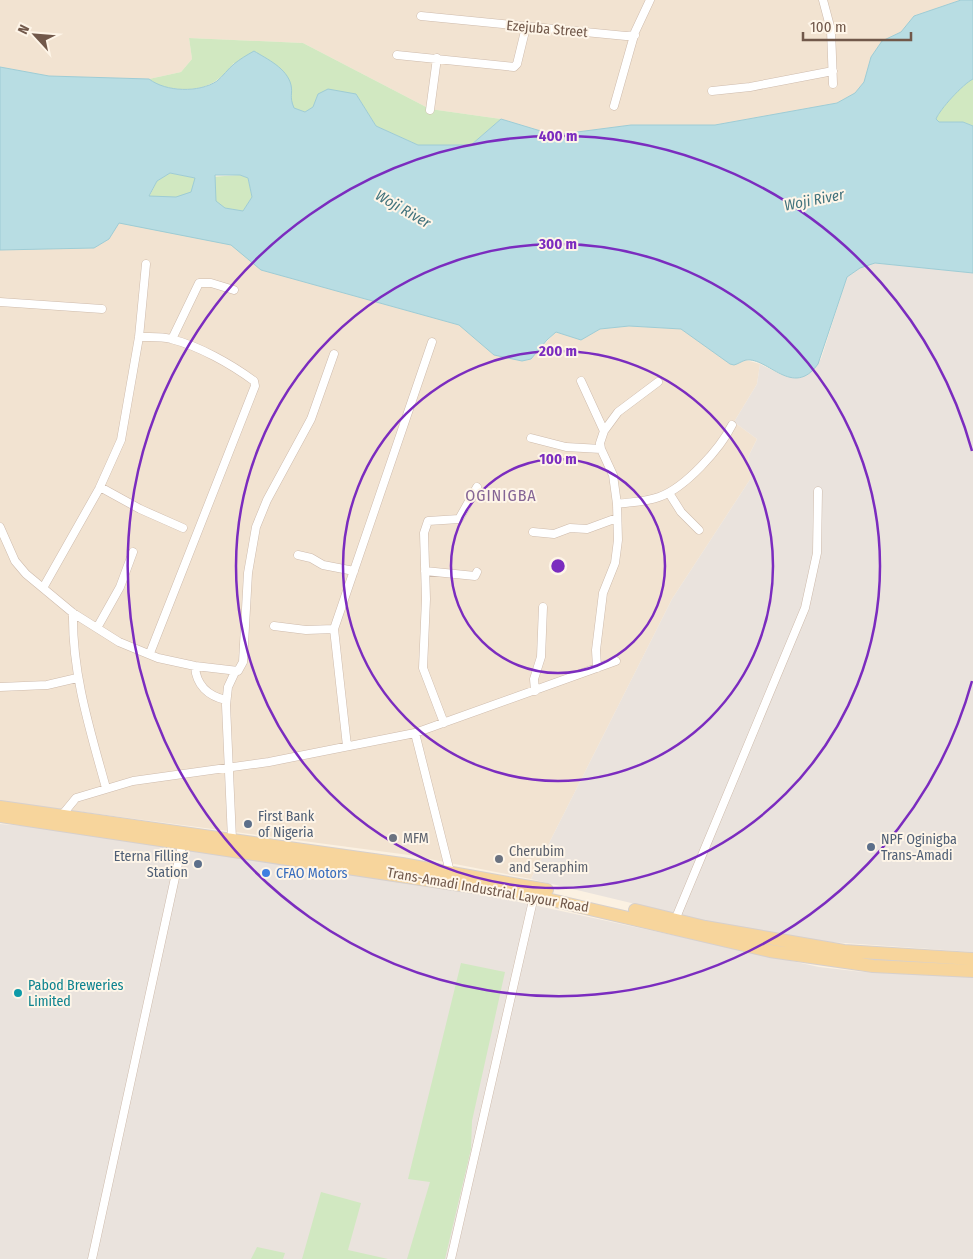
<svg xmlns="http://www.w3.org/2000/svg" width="973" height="1259" font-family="'Fira Sans Condensed',sans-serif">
  <rect width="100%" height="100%" fill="#fbf1e2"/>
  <!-- residential -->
  <path fill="#f2e3d1" d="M0,0H961L914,16L901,32L882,41L871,57L864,82L855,93L837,103L715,125H631L554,135L501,119L430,109L303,43L189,38L192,59L181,72L149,79L49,76L0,67Z
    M118,223L231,245L261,270L459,325L494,355L522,361L531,359L556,332L581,340L600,329L629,326L681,329L734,365L746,360L760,364L757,384L734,422L757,439L748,457L751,478L672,599L531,879L409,855L0,801V250L94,248L109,239Z"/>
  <!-- industrial -->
  <path fill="#eae3dd" d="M875,263L973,273V952L830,942L723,925L531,879L672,599L751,478L748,457L757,439L734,422L757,384L760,364L782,375L794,377L804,375L821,359L847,277L860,268Z
    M0,824L47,828L460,889L819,967L863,972L973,977V1259H0Z"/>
  <!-- green -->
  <path fill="#d1e8c1" d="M189,38L303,43L430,109L501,119L471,145H418L376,126L356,94H318L313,108L305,112L293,108L289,96L291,86L234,63C229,69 223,76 217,80C200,93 166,92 149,79L181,72L192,59Z
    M973,79V126L963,122H939L936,119C940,109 963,84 973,79Z
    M170,173L195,178L240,175L248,178L252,197L243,211L261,270L231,245L118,223L149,197L157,181Z
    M461,963L505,972L472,1121L471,1149L445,1259H407L430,1182L408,1179Z
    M321,1192L361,1203L348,1250L388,1259H302Z
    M257,1247L285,1253L283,1259H251Z"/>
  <!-- water -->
  <path fill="#b8dde3" stroke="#9eccd5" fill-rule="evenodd" d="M961,0H973V79C963,84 940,109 936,119L939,122H963L973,126V273L875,263L860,268L847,277L818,364C793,399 768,357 746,360C742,361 738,364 734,365L730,364L681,329L629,326L600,329L581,340L556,332L547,340L531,359L522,361L494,355L459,325L261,270L231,245L119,223L109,239L94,248L0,250V67L49,76L149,79C166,92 199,93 217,81C223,76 228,69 234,64C240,59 247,55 254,51C267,59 287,68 291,85C293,94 289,96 294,108L305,112L313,107L318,94L328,89L356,94L376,126L418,145H471L501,119L554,135L631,125H715L837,103L855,93L864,82L871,57L882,41L901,32L914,16ZM170,173L195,178L191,192L176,197L149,196L157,181ZM215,175H240L248,178L252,197L243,211L225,208L216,201Z"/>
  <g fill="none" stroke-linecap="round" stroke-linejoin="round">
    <defs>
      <path id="street" d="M823,0L831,30L833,84
        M421,16L626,36L635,35
        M397,55L514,67L517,64L526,27
        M712,91L750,87L833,71
        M614,106L635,32L650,0
        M430,110L437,58
        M0,302L102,309
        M139,337C149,337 161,336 171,339C199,346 231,364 254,381L255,386L150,653
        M172,339L199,283H211L234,290
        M581,381L604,431
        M531,438L566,447L601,449
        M100,487L140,509L183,528
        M669,493L681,512L699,530
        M617,504C631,502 646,502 659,497C685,488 720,449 732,425
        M0,527L15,561L26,574L73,613L119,642L158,658L195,666L238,671L243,662L248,573L256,527L267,500L311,419L334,354
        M533,532L554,534L570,528L587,529L617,518
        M298,555L311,558L323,565L354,571
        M425,571L475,576L477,572
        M43,588L99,489L121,440L139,337L146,264
        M73,613C72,674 90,730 106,788
        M274,626L306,630L334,629
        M97,628L120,587L133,552
        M195,666C196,685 208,696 226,700
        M597,668L596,650L603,593L615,563L618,540L617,504L613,475L601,449L600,443L604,431L618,412L658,382
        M0,687L47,685L77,678
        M535,691L534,679L541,657L543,607
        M444,723L423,668L426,599L424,533L428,521L459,519L477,487
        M415,733L450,872
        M347,746L334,629L432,342
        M62,815L76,798L133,781L269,762L415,733L616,661
        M232,839L226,705L228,687L235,672
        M675,920L805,608L817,553L818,491
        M92,1259L183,841
        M451,1259L534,896"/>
      <path id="primary" d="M0,807L402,864L547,890
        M0,816L534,896L770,951L873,966L973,971
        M635,910L705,927L844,951L973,959"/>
    </defs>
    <!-- street casing -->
    <use href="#street" stroke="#cebbac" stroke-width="9"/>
    <!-- primary casing -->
    <use href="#primary" stroke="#d7d0cc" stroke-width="14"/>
    <!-- street -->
    <use href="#street" stroke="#fff" stroke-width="8"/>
    <!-- primary -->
    <use href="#primary" stroke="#f7d59c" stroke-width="12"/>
  </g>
  <!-- distance rings -->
  <g fill="none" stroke="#7b2cbf" stroke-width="2.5">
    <circle cx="558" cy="566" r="107"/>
    <circle cx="558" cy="566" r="215"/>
    <circle cx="558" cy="566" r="322"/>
    <path d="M972 681A430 430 0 1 1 972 451"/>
  </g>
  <!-- markers -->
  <g fill="#5c6f8a" stroke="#fef5e8" stroke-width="2">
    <circle cx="248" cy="824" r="5"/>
    <circle cx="871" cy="847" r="5"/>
    <circle cx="198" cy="864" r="5"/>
  </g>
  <g fill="#6b7280" stroke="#fef5e8" stroke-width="2">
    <circle cx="393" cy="838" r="5"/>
    <circle cx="499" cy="859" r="5"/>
  </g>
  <circle fill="#3f7fe0" stroke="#fef5e8" stroke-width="2" cx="266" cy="873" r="5"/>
  <circle fill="#0f9aa8" stroke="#fef5e8" stroke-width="2" cx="18" cy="993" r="5"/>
  <g text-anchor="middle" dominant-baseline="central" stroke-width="4" stroke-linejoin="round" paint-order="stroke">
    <!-- street labels -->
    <g font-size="14" fill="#71584a" stroke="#fef5e8">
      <text transform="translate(547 29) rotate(5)">Ezejuba Street</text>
      <text transform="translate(488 890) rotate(10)">Trans-Amadi Industrial Layour Road</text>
    </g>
    <!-- service labels -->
    <g font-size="14" fill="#4e5e75" stroke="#fef5e8" text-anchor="start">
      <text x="258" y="816">First Bank<tspan x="258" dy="16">of Nigeria</tspan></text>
      <text x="881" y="839">NPF Oginigba<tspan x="881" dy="16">Trans-Amadi</tspan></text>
      <text x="188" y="856" text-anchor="end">Eterna Filling<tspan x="188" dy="16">Station</tspan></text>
    </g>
    <!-- worship labels -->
    <g font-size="14" fill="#5b616d" stroke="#fef5e8" text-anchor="start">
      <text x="403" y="838">MFM</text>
      <text x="509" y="851">Cherubim<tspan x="509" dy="16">and Seraphim</tspan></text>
    </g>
    <!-- shop labels -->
    <g font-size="14" fill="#366cbe" stroke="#fef5e8" text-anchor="start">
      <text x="276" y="873">CFAO Motors</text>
    </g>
    <!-- culture labels -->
    <g font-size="14" fill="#0d838f" stroke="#fef5e8" text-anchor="start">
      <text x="28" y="985">Pabod Breweries<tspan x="28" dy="16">Limited</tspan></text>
    </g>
    <!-- water labels -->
    <g font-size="15" font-style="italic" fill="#42737d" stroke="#fef5e8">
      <text transform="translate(814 200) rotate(-11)">Woji River</text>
      <text transform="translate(403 209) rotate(30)">Woji River</text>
    </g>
    <!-- quarter labels -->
    <g font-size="16" letter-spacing="1" fill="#856595" stroke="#fef5e8">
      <text x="501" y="495">OGINIGBA</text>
    </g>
  </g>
  <circle cx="558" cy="566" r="8" fill="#7b2cbf" stroke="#fef5e8" stroke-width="2.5"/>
  <g font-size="15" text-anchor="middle" font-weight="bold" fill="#7b2cbf" stroke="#fef5e8" stroke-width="4" stroke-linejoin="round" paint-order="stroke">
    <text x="558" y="141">400 m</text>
    <text x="558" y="249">300 m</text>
    <text x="558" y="356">200 m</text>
    <text x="558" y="464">100 m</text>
  </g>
  <!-- north arrow -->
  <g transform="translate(35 35) rotate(296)" stroke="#fef5e8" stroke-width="4" paint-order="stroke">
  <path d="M0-4L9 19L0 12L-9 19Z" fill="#71584a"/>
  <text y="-8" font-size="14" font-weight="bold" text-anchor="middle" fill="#71584a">N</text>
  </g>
  <!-- scale -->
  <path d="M803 32v8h108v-8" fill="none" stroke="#71584a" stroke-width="2.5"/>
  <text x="810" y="32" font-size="15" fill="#71584a" stroke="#fef5e8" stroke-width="4" paint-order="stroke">100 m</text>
</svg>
